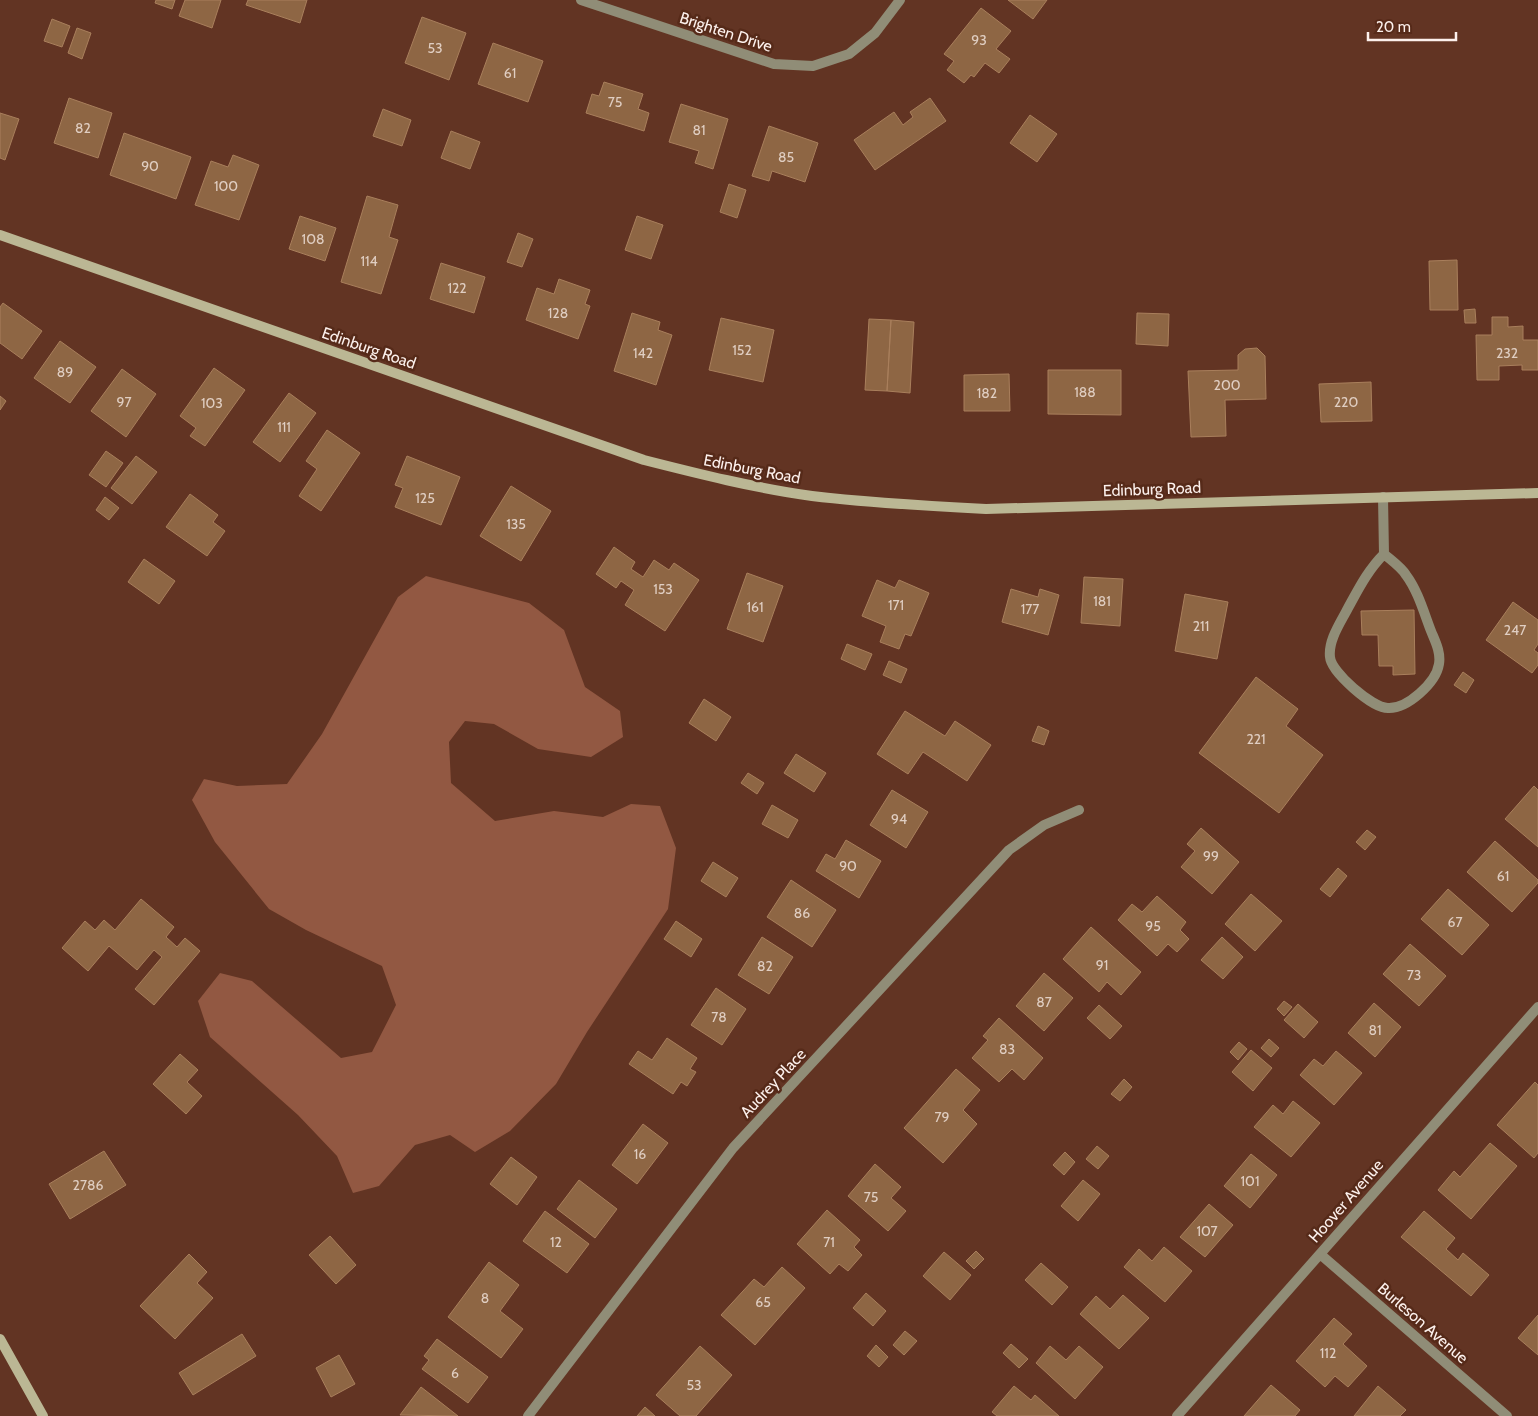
<svg xmlns="http://www.w3.org/2000/svg" width="1538" height="1416" font-family="Cabin,sans-serif">
  <rect width="100%" height="100%" fill="#623423"/>
  <!-- green -->
  <path fill="#925842" d="M426,576L529,603L564,630L585,687L620,711L623,737L591,757L538,749L494,724L465,721L449,742L451,783L495,821L554,811L603,817L631,804L660,806L676,848L668,909L587,1032L556,1084L510,1131L475,1152L450,1135L415,1145L379,1186L353,1193L337,1156L298,1115L210,1037L198,1001L220,973L252,981L341,1058L372,1052L396,1005L382,966L306,930L269,909L215,842L192,800L204,779L237,786L287,784L322,734L398,597Z"/>
  <!-- building -->
  <path fill="#8e6644" stroke="#a97f5c" d="M156,0H175L172,9L155,3Z
    M185,0H221L212,28L179,16Z
    M248,0H307L300,23L246,5Z
    M1008,0H1047L1033,19Z
    M981,8L1011,31L996,49L1010,59L999,73L985,63L974,77L971,75L964,83L947,70L954,61L944,54Z
    M422,17L466,33L449,80L405,63Z
    M52,19L70,26L62,47L44,41Z
    M77,28L91,33L82,59L68,53Z
    M493,43L543,61L528,102L478,84Z
    M604,82L643,94L638,109L649,113L644,131L586,113L592,94L599,96Z
    M69,98L112,113L98,158L54,143Z
    M930,98L946,121L875,170L854,140L894,112L903,125L913,117L910,112Z
    M681,104L728,119L713,169L695,163L699,151L669,142Z
    M383,109L411,120L402,146L373,136Z
    M0,113L19,119L5,160L0,158Z
    M1030,115L1057,134L1037,162L1010,143Z
    M769,126L818,143L805,182L772,171L769,181L752,176Z
    M451,131L480,142L470,169L441,158Z
    M124,133L191,157L176,199L110,175Z
    M233,155L259,165L239,220L195,205L211,161L228,167Z
    M729,184L746,190L737,218L720,212Z
    M367,196L398,205L389,237L398,240L381,294L341,282Z
    M300,216L336,228L325,261L289,249Z
    M637,216L663,225L651,259L625,250Z
    M518,233L533,239L522,267L507,262Z
    M1457,260L1458,310H1430L1429,261Z
    M441,263L485,277L474,313L430,299Z
    M559,279L590,290L585,304L590,306L578,339L526,320L537,288L554,294Z
    M3,303L42,331L22,359L0,343V307Z
    M1475,309L1476,323H1465L1464,310Z
    M632,313L660,322L658,330L672,335L656,385L614,371Z
    M1137,313L1169,314L1168,346L1136,344Z
    M1492,317H1508V327L1523,326V340H1538V370H1522V365L1499,366V380H1477L1476,335H1492Z
    M721,318L774,330L763,382L709,370Z
    M869,319L891,320L887,391L865,390Z
    M891,320L914,322L910,393L887,391Z
    M60,341L96,367L70,403L34,378Z
    M1257,348L1265,356L1266,399L1225,400L1226,436L1191,437L1188,371L1238,370V355L1245,349Z
    M214,368L245,390L205,446L190,436L196,428L180,416Z
    M122,369L156,394L126,437L91,411Z
    M1048,370H1121V415L1048,414Z
    M1009,374L1010,411H964V375Z
    M1371,382L1372,421L1321,422L1319,384Z
    M289,393L316,413L280,462L253,442Z
    M0,396L6,401L0,410Z
    M327,430L360,453L321,511L299,496L317,469L306,461Z
    M106,451L123,463L106,487L89,475Z
    M136,456L157,472L132,504L111,488Z
    M407,456L460,477L441,525L395,507L403,488L395,485Z
    M511,486L551,511L521,561L480,536Z
    M190,494L218,515L213,522L225,531L207,556L166,527Z
    M105,497L119,508L109,520L96,510Z
    M614,547L635,562L631,569L643,577L654,560L669,570L674,563L699,580L665,631L625,605L634,590L621,581L616,588L596,574Z
    M144,559L175,581L159,604L128,582Z
    M747,573L783,586L763,642L727,629Z
    M1084,577L1123,579L1120,626L1081,623Z
    M877,580L895,588L899,580L929,593L911,636L905,634L899,649L880,642L886,626L862,616Z
    M1011,589L1038,597L1040,589L1059,595L1048,635L1002,622Z
    M1185,594L1228,602L1217,659L1175,651Z
    M1513,602L1538,620V644L1534,650L1538,653V665L1532,673L1486,640Z
    M1414,610L1415,674L1393,675V666H1379L1378,635H1362L1361,611Z
    M847,644L872,654L865,670L841,659Z
    M889,661L907,669L901,683L883,675Z
    M1463,672L1474,680L1466,693L1454,685Z
    M1256,677L1298,709L1286,726L1323,755L1279,813L1199,753Z
    M704,699L731,717L716,741L689,723Z
    M905,711L945,736L955,721L991,745L967,781L923,752L908,774L877,754Z
    M1038,726L1049,731L1044,745L1032,741Z
    M796,754L826,773L814,792L784,773Z
    M748,773L764,783L757,794L741,783Z
    M1534,786L1538,790V847L1505,819Z
    M892,790L928,812L906,848L870,825Z
    M772,805L798,820L788,838L762,824Z
    M1201,828L1239,862L1212,894L1181,867L1195,851L1187,844Z
    M1367,830L1376,837L1365,850L1356,842Z
    M846,840L881,861L859,898L816,871L826,854L835,859Z
    M1495,841L1538,880V883L1512,912L1467,872Z
    M713,862L738,878L726,897L701,881Z
    M1338,868L1347,876L1330,897L1320,889Z
    M791,880L836,910L812,947L767,917Z
    M1448,889L1489,925L1462,955L1421,919Z
    M1251,894L1282,921L1255,951L1225,924Z
    M1157,896L1186,922L1180,930L1189,939L1177,952L1168,944L1157,956L1118,920L1132,904L1142,912Z
    M141,899L174,927L166,937L177,947L185,938L200,951L154,1005L135,989L162,957L154,950L137,970L109,946L88,971L62,948L85,921L95,930L104,920L115,930Z
    M676,921L702,939L691,957L664,939Z
    M1091,927L1141,972L1121,995L1107,982L1099,992L1063,959Z
    M762,937L793,957L769,994L738,975Z
    M1222,937L1243,957L1223,979L1201,960Z
    M1410,944L1446,976L1419,1006L1383,974Z
    M1044,973L1073,998L1044,1031L1016,1006Z
    M716,988L746,1009L722,1045L691,1025Z
    M1284,1001L1292,1007L1284,1016L1277,1009Z
    M1374,1003L1401,1027L1375,1057L1348,1033Z
    M1298,1004L1318,1022L1304,1038L1284,1020Z
    M1099,1005L1122,1026L1110,1039L1087,1018Z
    M999,1018L1043,1058L1024,1080L1012,1069L999,1082L972,1058L988,1040L983,1036Z
    M667,1038L697,1058L690,1069L696,1072L687,1086L681,1082L673,1094L629,1064L638,1051L652,1060Z
    M1269,1039L1279,1048L1271,1057L1261,1048Z
    M1239,1042L1247,1049L1238,1060L1230,1052Z
    M1251,1050L1272,1068L1253,1091L1232,1072Z
    M1336,1051L1362,1073L1334,1105L1300,1075L1314,1059L1323,1066Z
    M180,1054L198,1070L187,1082L202,1096L186,1114L153,1084Z
    M956,1069L980,1090L963,1110L977,1124L943,1163L904,1128Z
    M1124,1079L1132,1087L1120,1101L1111,1094Z
    M1535,1082L1538,1085V1153L1534,1158L1497,1125Z
    M1293,1101L1320,1123L1291,1157L1254,1127L1273,1105L1283,1114Z
    M643,1124L668,1143L637,1184L612,1165Z
    M1490,1143L1517,1166L1471,1219L1438,1190L1454,1171L1460,1177Z
    M1097,1146L1109,1156L1098,1169L1086,1159Z
    M104,1151L126,1185L70,1219L49,1184Z
    M1065,1152L1075,1162L1064,1175L1053,1165Z
    M1251,1154L1277,1175L1250,1208L1224,1186Z
    M511,1157L537,1177L517,1205L490,1184Z
    M875,1164L901,1187L891,1198L906,1211L888,1231L848,1196Z
    M579,1180L617,1209L595,1238L557,1209Z
    M1083,1180L1100,1194L1078,1221L1061,1206Z
    M1209,1204L1233,1225L1205,1257L1180,1237Z
    M827,1210L860,1240L854,1247L862,1255L848,1271L839,1264L830,1274L797,1244Z
    M545,1211L589,1244L567,1273L523,1241Z
    M1424,1211L1455,1238L1446,1249L1458,1260L1463,1253L1489,1275L1471,1296L1401,1237Z
    M330,1236L356,1265L336,1284L309,1255Z
    M1164,1247L1192,1271L1165,1302L1124,1267L1139,1249L1152,1261Z
    M976,1251L984,1259L974,1269L966,1261Z
    M944,1252L971,1275L950,1300L923,1276Z
    M189,1254L207,1272L197,1283L213,1298L175,1339L140,1306Z
    M489,1262L519,1285L500,1311L523,1329L501,1358L448,1317Z
    M1041,1263L1068,1287L1052,1305L1025,1280Z
    M782,1267L805,1288L755,1345L721,1315L754,1279L764,1287Z
    M866,1293L886,1311L873,1326L853,1308Z
    M1123,1295L1149,1318L1119,1349L1080,1314L1096,1296L1110,1309Z
    M1538,1315V1355L1518,1338Z
    M1334,1318L1352,1334L1343,1344L1367,1366L1348,1387L1335,1376L1325,1387L1296,1361Z
    M905,1331L917,1341L904,1355L893,1345Z
    M242,1334L256,1356L193,1395L179,1373Z
    M437,1339L488,1377L468,1403L422,1369L429,1360L424,1356Z
    M1011,1344L1028,1359L1019,1368L1003,1353Z
    M876,1345L888,1357L879,1367L867,1356Z
    M700,1346L732,1375L696,1416H680L656,1395Z
    M1050,1346L1066,1360L1079,1346L1103,1367L1075,1399L1036,1363Z
    M339,1355L355,1384L331,1397L316,1368Z
    M1271,1385L1300,1410L1295,1416H1244Z
    M1014,1386L1031,1400L1035,1395L1059,1416H997L992,1412Z
    M1378,1386L1406,1410L1400,1416H1354Z
    M421,1387L458,1416L400,1415Z
    M645,1407L655,1416H637Z"/>
  <g fill="none" stroke-linecap="round" stroke-linejoin="round">
    <!-- lane -->
    <path stroke="#908d77" stroke-width="10" d="M1383,497L1384,554C1368,570 1359,588 1348,608C1341,622 1328,640 1330,657C1331,672 1372,708 1388,708C1407,709 1436,683 1439,664C1441,652 1435,641 1431,631C1424,613 1418,591 1406,575C1401,567 1392,561 1384,554"/>
    <!-- street -->
    <path stroke="#908d77" stroke-width="10" d="M581,0L774,64L813,66L849,54L875,33L900,0
      M1320,1254L1507,1416
      M528,1416L733,1148L1009,850L1044,825L1079,810
      M1177,1416L1538,1007"/>
    <!-- secondary -->
    <path stroke="#bbb794" stroke-width="10" d="M0,235L644,460C699,474 755,488 812,496C870,503 928,506 986,509L1538,493
      M0,1339L43,1416"/>
  </g>
  <g text-anchor="middle" dominant-baseline="central" stroke-width="5" stroke-linejoin="round" paint-order="stroke">
    <!-- number labels -->
    <g font-size="14" fill="#e0cec2">
      <text x="979" y="40">93</text>
      <text x="435" y="48">53</text>
      <text x="510" y="73">61</text>
      <text x="615" y="102">75</text>
      <text x="83" y="128">82</text>
      <text x="699" y="130">81</text>
      <text x="786" y="157">85</text>
      <text x="150" y="166">90</text>
      <text x="226" y="186">100</text>
      <text x="313" y="239">108</text>
      <text x="369" y="261">114</text>
      <text x="457" y="288">122</text>
      <text x="558" y="313">128</text>
      <text x="742" y="350">152</text>
      <text x="643" y="353">142</text>
      <text x="1507" y="353">232</text>
      <text x="65" y="372">89</text>
      <text x="1227" y="385">200</text>
      <text x="1085" y="392">188</text>
      <text x="987" y="393">182</text>
      <text x="124" y="402">97</text>
      <text x="1346" y="402">220</text>
      <text x="212" y="403">103</text>
      <text x="284" y="427">111</text>
      <text x="425" y="498">125</text>
      <text x="516" y="524">135</text>
      <text x="663" y="589">153</text>
      <text x="1102" y="601">181</text>
      <text x="896" y="605">171</text>
      <text x="755" y="607">161</text>
      <text x="1030" y="609">177</text>
      <text x="1201" y="626">211</text>
      <text x="1515" y="630">247</text>
      <text x="1256" y="739">221</text>
      <text x="899" y="819">94</text>
      <text x="1211" y="856">99</text>
      <text x="848" y="866">90</text>
      <text x="1503" y="876">61</text>
      <text x="802" y="913">86</text>
      <text x="1455" y="922">67</text>
      <text x="1153" y="926">95</text>
      <text x="1102" y="965">91</text>
      <text x="765" y="966">82</text>
      <text x="1414" y="975">73</text>
      <text x="1044" y="1002">87</text>
      <text x="719" y="1017">78</text>
      <text x="1375" y="1030">81</text>
      <text x="1007" y="1049">83</text>
      <text x="942" y="1117">79</text>
      <text x="640" y="1154">16</text>
      <text x="1250" y="1181">101</text>
      <text x="88" y="1185">2786</text>
      <text x="871" y="1197">75</text>
      <text x="1207" y="1231">107</text>
      <text x="556" y="1242">12</text>
      <text x="829" y="1242">71</text>
      <text x="485" y="1298">8</text>
      <text x="763" y="1302">65</text>
      <text x="1328" y="1353">112</text>
      <text x="455" y="1373">6</text>
      <text x="694" y="1385">53</text>
    </g>
    <!-- street labels -->
    <g font-size="16" fill="#fcf0ec" stroke="#562a19">
      <text transform="translate(726 32) rotate(18)">Brighten Drive</text>
      <text transform="translate(369 348) rotate(19)">Edinburg Road</text>
      <text transform="translate(752 469) rotate(11)">Edinburg Road</text>
      <text transform="translate(1152 489) rotate(-2)">Edinburg Road</text>
      <text transform="translate(773 1083) rotate(-47)">Audrey Place</text>
      <text transform="translate(1346 1201) rotate(-49)">Hoover Avenue</text>
      <text transform="translate(1423 1323) rotate(41)">Burleson Avenue</text>
    </g>
  </g>
  <!-- scale -->
  <path d="M1368 32v8h88v-8" fill="none" stroke="#fcf0ec" stroke-width="2.5"/>
  <text x="1376" y="32" font-size="15" fill="#fcf0ec" stroke="#562a19" stroke-width="4" paint-order="stroke">20 m</text>
</svg>
